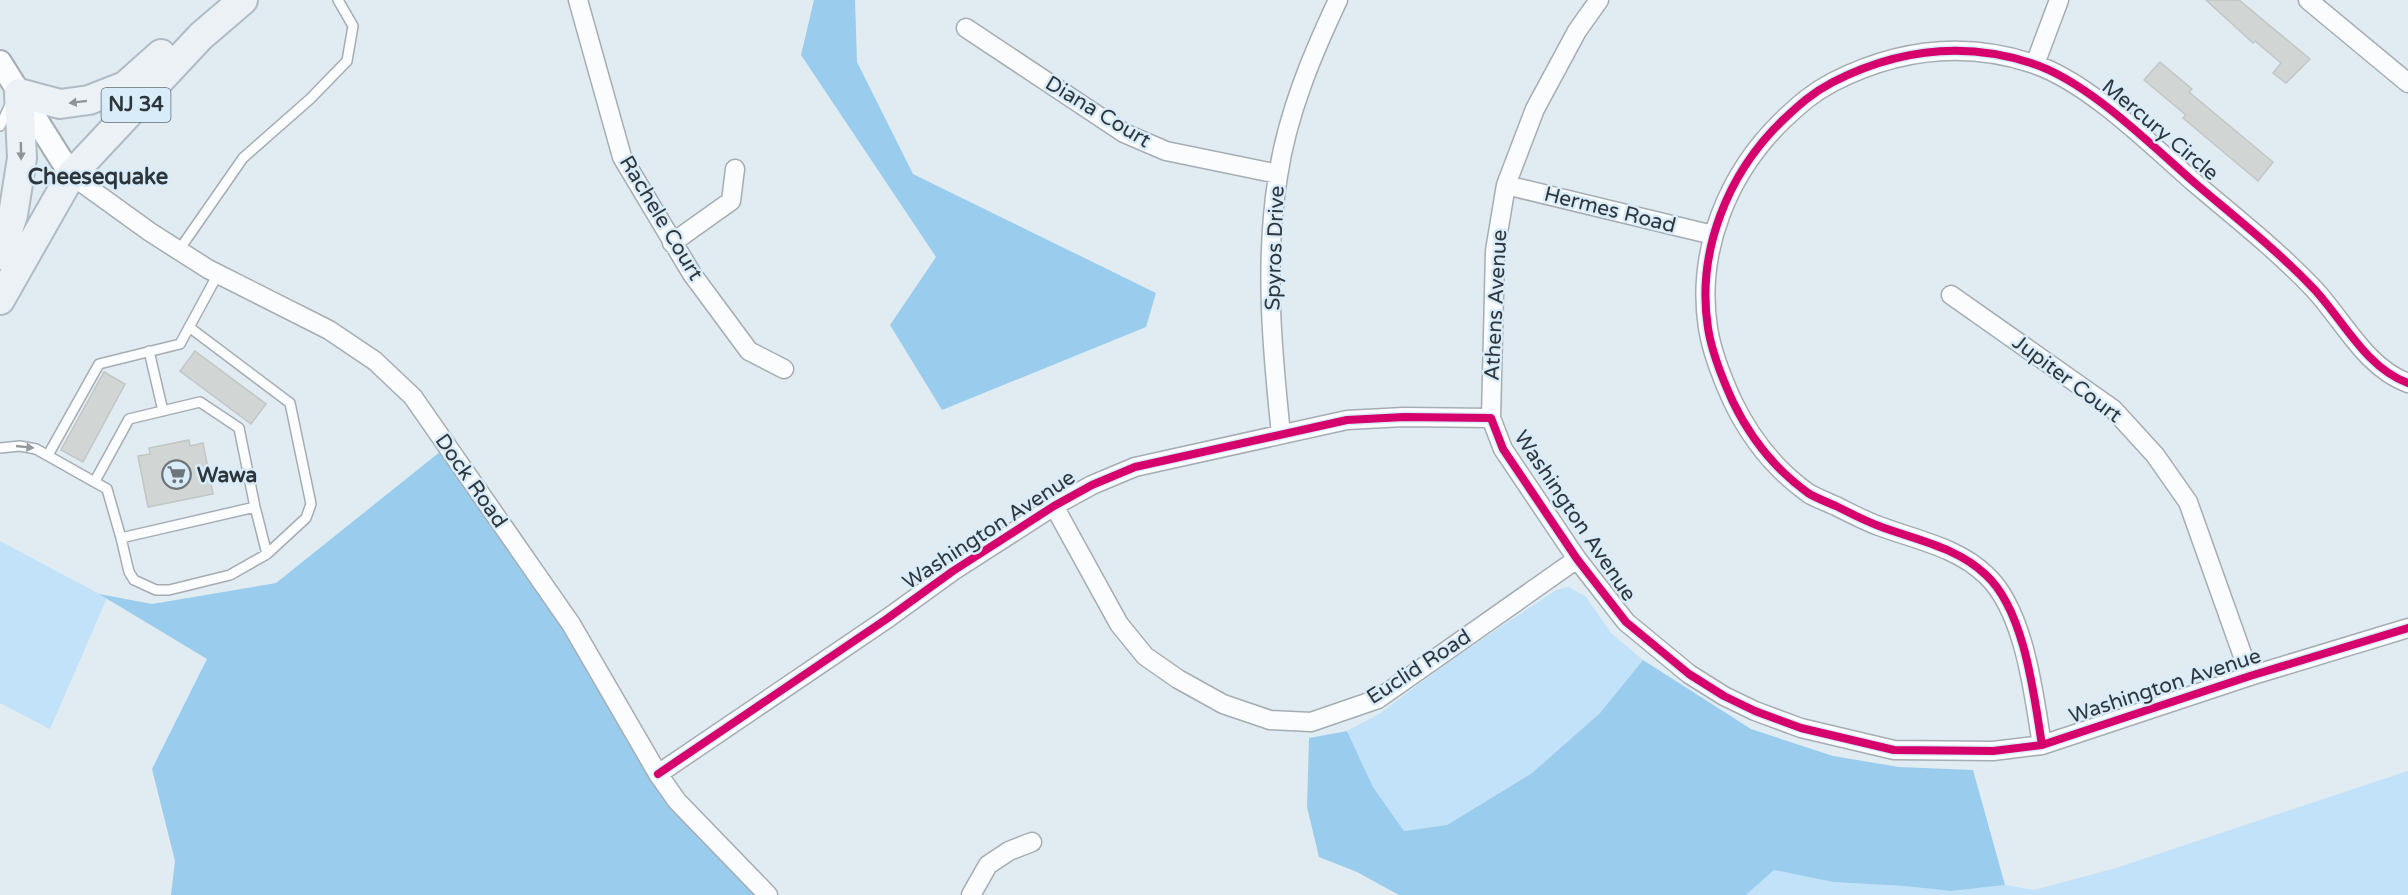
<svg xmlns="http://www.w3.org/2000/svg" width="2408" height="895" font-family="'Varela Round',sans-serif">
  <rect width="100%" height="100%" fill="#e1ebf2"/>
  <!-- green -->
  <path fill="#c1e2f8" d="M0,541L107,598L50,729L0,703Z
    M1569,587L1586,597L1611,633L1643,660L1600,713L1532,773L1447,825L1404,831L1373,787L1347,731L1379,714L1447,663L1556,590Z
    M2408,771V895H1746L1774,870L1833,882L1904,886L1951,891L2005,885L2034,890L2116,868Z"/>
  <!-- forest -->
  <path fill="#9acded" d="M814,0H855L857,62L913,174L1156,293L1146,327L942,410L890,325L936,257L801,55Z
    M446,447L697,819L777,895H171L175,861L152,769L207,659L99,594L152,604L276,583Z
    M1643,660L1751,729L1833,756L1899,767L1973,770L2005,885L1951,891L1904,886L1833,882L1774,870L1746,895H1399L1357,872L1319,857L1307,807L1309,738L1347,731L1373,787L1404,831L1447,825L1532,773L1600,713Z"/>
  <!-- building -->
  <path fill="#d1d5d4" stroke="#c2c6c5" stroke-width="1.5" d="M2206,0H2239L2310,59L2286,83L2273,73L2281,63L2255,41L2253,43Z
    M2160,62L2192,89L2189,92L2273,162L2258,181L2183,118L2186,115L2144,80Z
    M195,351L266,404L251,424L180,371Z
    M104,372L125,384L83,462L61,450Z
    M189,440L190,446L203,443L213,494L148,507L138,456L150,454L149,448Z"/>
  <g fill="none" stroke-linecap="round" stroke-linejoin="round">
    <defs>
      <path id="service" d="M0,126L10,105
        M179,250L243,158L310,99L347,61L353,26L338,0
        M189,327L290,403L311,504L306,518L267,554L255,507
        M149,351L163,411
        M0,448L20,446L36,449L107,489L121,538L255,507L239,428L200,402L129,419L95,481
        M48,455L99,364L180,344L218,274
        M121,538L129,572L134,580L156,590H169L230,575L267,554"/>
      <path id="minor" d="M578,0L622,157L692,274L749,351L784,369
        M2308,0L2408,83
        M966,28L1124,133L1166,151L1278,174
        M2035,64L2059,0
        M71,175L150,232L208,269L329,330L375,361L413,397L571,624L658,774L677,801L768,895
        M1506,185L1713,235
        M672,243L731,201L735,169
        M1951,295L2113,409L2155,455L2188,502L2250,676
        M1491,418L1495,251L1506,185L1535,109L1577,31L1599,0
        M1281,434C1272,349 1264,261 1278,176C1287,115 1312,55 1338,0
        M1054,506L1119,624L1145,656L1178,679L1223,704L1270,720L1311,722L1378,699L1577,559
        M2042,745C2034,696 2025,611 1986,575C1957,547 1916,540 1879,526C1865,521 1850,513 1836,506C1827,502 1816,498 1808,493C1776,470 1750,437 1733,402C1722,378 1712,354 1708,328C1696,251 1728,173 1783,120C1800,104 1812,93 1833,82C1896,50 1963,41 2031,63C2088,81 2151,145 2196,184C2236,218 2278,251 2314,289C2343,320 2366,368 2408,383
        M658,774L888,618L953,571L1054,506L1092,485L1135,467L1347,420L1404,417L1491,418L1503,449L1577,559L1626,622L1689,674L1724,696L1755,711L1801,728L1894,750L1993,751L2042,745L2250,676L2408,628
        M971,895L988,865L1009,851L1032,842"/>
      <path id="tertiary" d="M0,62L71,175"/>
      <path id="primary" d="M0,255L13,215L22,158L19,93L60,104L89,100L125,86L161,54
        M0,300L71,175L201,36L243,0"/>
    </defs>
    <!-- service casing -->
    <use href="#service" stroke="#a5adb3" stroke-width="12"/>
    <!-- minor casing -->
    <use href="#minor" stroke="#a5adb3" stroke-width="21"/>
    <!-- tertiary casing -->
    <use href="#tertiary" stroke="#a5adb3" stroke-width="26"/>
    <!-- primary casing -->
    <use href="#primary" stroke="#afbcc5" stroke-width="32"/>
    <!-- service -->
    <use href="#service" stroke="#fafcfd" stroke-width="9"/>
    <!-- minor -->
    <use href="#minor" stroke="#fafcfd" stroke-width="18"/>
    <!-- tertiary -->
    <use href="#tertiary" stroke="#fafcfd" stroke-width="22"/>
    <!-- primary -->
    <use href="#primary" stroke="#ebf1f5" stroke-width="28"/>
    <defs>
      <path id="cycleway" d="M2042,745C2034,696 2025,611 1986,575C1957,547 1916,540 1879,526C1865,521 1850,513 1836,506C1827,502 1816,498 1808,493C1776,470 1750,437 1733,402C1722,378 1712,354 1708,328C1696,251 1728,173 1783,120C1800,104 1812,93 1833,82C1896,50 1963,41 2031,63C2088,81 2151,145 2196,184C2236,218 2278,251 2314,289C2343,320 2366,368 2408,383
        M658,774L888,618L953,571L1054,506L1092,485L1135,467L1347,420L1404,417L1491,418L1503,449L1577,559L1626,622L1689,674L1724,696L1755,711L1801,728L1894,750L1993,751L2042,745L2250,676L2408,628"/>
    </defs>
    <!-- cycleway casing -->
    <use href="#cycleway" stroke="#d9ecfa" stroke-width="11"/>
    <!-- cycleway -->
    <use href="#cycleway" stroke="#d6006c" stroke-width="8"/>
  </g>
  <!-- one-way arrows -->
  <defs><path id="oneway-solid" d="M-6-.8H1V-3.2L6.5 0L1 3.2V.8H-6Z" transform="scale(1.5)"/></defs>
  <g fill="#8d9498">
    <use href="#oneway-solid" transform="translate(78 102) rotate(173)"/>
    <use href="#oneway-solid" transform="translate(21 151) rotate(89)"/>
  </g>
  <use fill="#94999c" href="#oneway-solid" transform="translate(25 447) rotate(6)"/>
  <!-- icons -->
  <defs>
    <symbol id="supermarket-ring" viewBox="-11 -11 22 22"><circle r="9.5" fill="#d9ecfa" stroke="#6d757b" stroke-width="1.5"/><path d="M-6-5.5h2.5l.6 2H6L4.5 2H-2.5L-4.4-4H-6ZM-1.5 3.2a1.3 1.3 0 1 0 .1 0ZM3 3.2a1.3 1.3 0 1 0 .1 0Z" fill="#6d757b"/></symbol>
  </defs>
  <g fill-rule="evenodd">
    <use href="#supermarket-ring" x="160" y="458" width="33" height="33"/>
  </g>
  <g text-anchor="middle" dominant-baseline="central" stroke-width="5" stroke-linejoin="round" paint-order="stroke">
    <!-- shield labels -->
    <rect fill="#d9ecfa" stroke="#626d74" stroke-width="1.5" x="101.5" y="88" width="69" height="34" rx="4.5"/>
    <g font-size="20" font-weight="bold" fill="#2f363b">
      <text x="136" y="105">NJ 34</text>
    </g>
    <!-- street labels -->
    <g font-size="21" fill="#2f363b" stroke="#d9ecfa">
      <text transform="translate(1098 112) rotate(31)">Diana Court</text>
      <text transform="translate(2160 130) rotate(40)">Mercury Circle</text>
      <text transform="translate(1610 210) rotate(14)">Hermes Road</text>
      <text transform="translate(661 218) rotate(59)">Rachele Court</text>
      <text transform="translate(1275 248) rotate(-88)">Spyros Drive</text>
      <text transform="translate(1496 305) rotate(-87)">Athens Avenue</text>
      <text transform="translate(2067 379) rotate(37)">Jupiter Court</text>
      <text transform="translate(471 481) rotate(55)">Dock Road</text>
      <text transform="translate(1575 516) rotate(56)">Washington Avenue</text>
      <text transform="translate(989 530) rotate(-33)">Washington Avenue</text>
      <text transform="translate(1419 667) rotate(-33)">Euclid Road</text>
      <text transform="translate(2165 686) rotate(-18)">Washington Avenue</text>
    </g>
    <!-- poi labels -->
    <g font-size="21" font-weight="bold" fill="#2f363b" stroke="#d9ecfa" text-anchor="start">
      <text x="197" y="475">Wawa</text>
    </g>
    <!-- neighbourhood labels -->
    <g font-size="22" font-weight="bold" fill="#2f363b" stroke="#d9ecfa">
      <text x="98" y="177">Cheesequake</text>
    </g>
  </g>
</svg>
